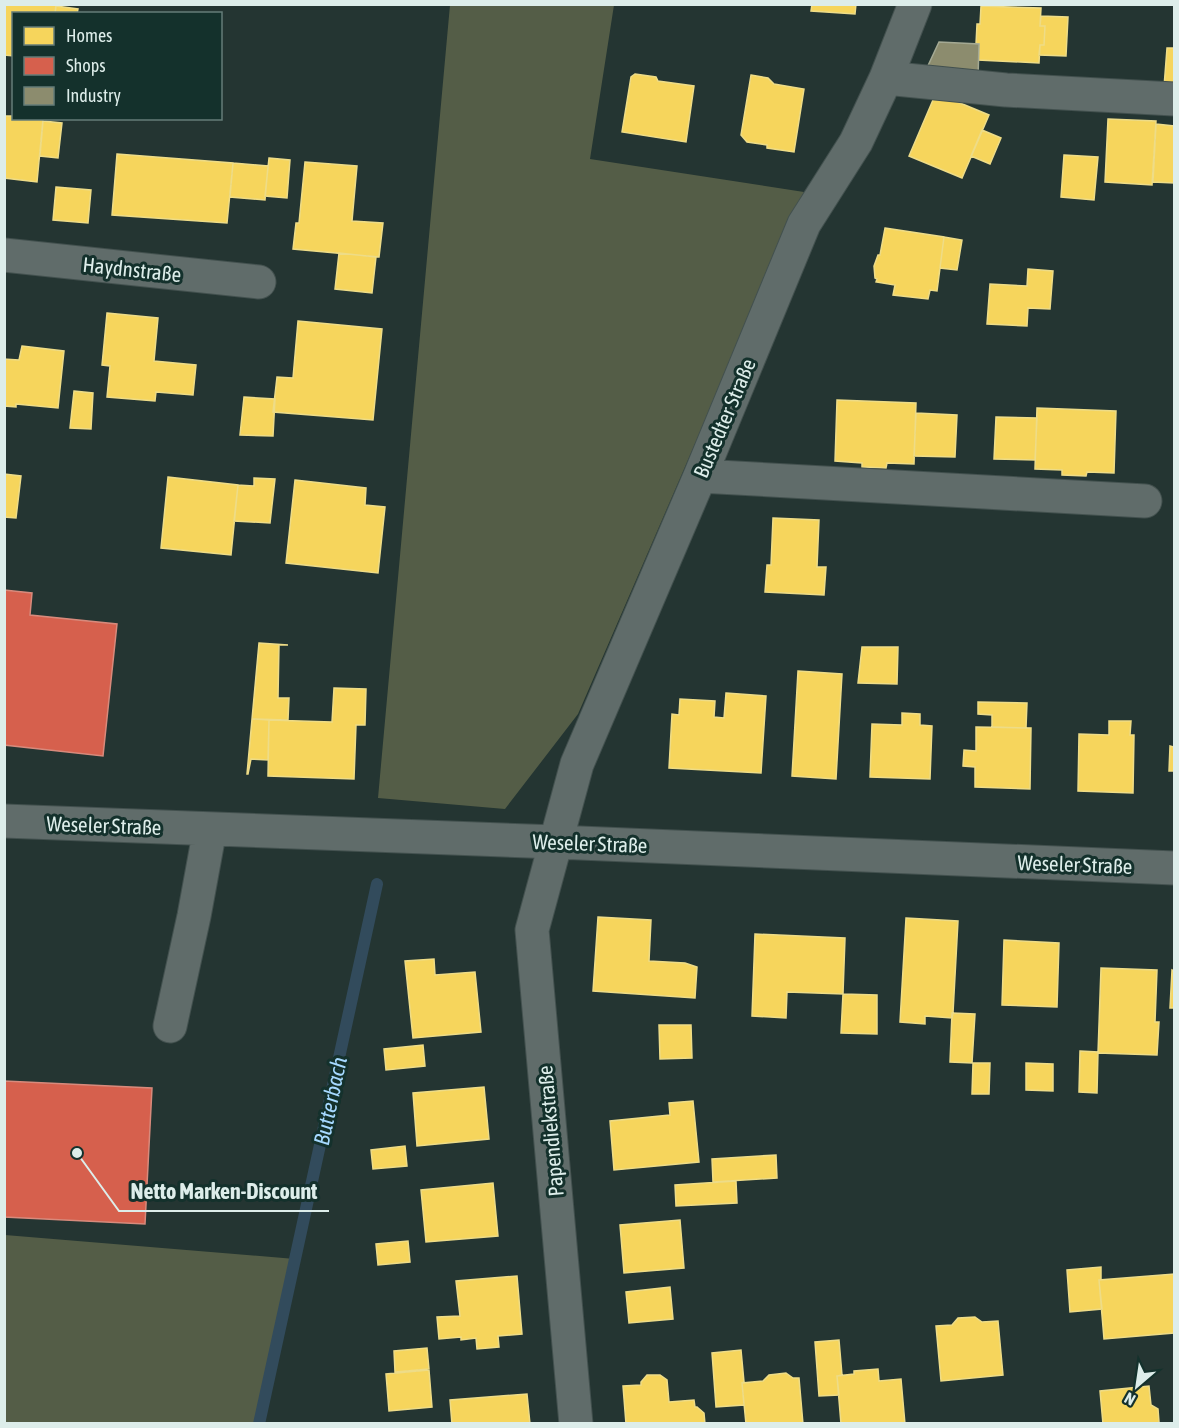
<svg xmlns="http://www.w3.org/2000/svg" width="1179" height="1428" font-family="'Asap Condensed',sans-serif">
  <rect width="100%" height="100%" fill="#243532"/>
  <!-- green -->
  <path fill="#545d47" d="M450,5H614L590,159L804,192L578,714L505,809L378,798Z
    M5,1235L295,1259L258,1423H5Z"/>
  <!-- homes -->
  <path fill="#f6d55c" stroke="#eedc87" stroke-width="1.5" d="M4,4H56L55,14H14V56L4,55Z
    M812,4H856L855,14L811,11Z
    M56,6L78,9L77,14H55Z
    M981,6L1041,8L1040,26H1045L1044,45H1040L1039,63L978,60L979,44H976L977,24H980Z
    M1041,16L1068,17L1066,56L1039,55L1040,45H1044L1045,26H1040Z
    M1167,48H1174V88L1164,87Z
    M635,74L656,77L658,81L694,86L686,142L622,132L631,77Z
    M751,75L768,78L774,84L804,89L794,152L767,148V145L747,142L741,135Z
    M936,93L989,115L962,178L909,156Z
    M4,116H14V118L43,119L37,182L4,178Z
    M1108,119L1156,121L1152,185L1105,182Z
    M43,121L62,123L58,158L40,156Z
    M1156,124L1174,126V183L1153,182Z
    M982,130L1001,138L990,164L971,156Z
    M117,154L233,163L227,223L112,215Z
    M1064,155L1098,157L1094,200L1061,197Z
    M269,158L290,160L287,198L265,196Z
    M305,162L357,166L352,221L383,223L379,257L293,249L296,223H299Z
    M233,163L268,166L265,200L230,197Z
    M56,187L91,190L88,223L53,220Z
    M885,228L944,237L937,291L930,290L928,299L893,295L895,285L876,282L877,279L875,278L874,266L878,255H880Z
    M944,237L962,240L957,270L940,268Z
    M339,253L376,257L372,293L335,289Z
    M1028,269L1053,271L1050,309L1028,308L1027,326L987,324L990,284L1027,286Z
    M107,313L158,318L154,361L196,365L193,395L156,392L155,401L107,397L110,366L102,365Z
    M298,321L382,329L373,420L273,412L277,377L293,378Z
    M22,346L64,351L58,408L16,404V407L4,406V359L19,360Z
    M74,391L93,393L91,429L70,428Z
    M244,397L275,399L273,436L240,435Z
    M837,400L916,403L914,464L887,463L886,468L862,467V463L835,461Z
    M1037,408L1116,411L1114,473L1087,472L1086,476L1062,475V470L1035,469Z
    M916,413L957,415L955,457L914,456Z
    M996,417L1037,418L1035,460L994,459Z
    M4,474L21,476L16,518L4,517Z
    M168,477L238,485L231,555L161,548Z
    M254,478L275,479L270,523L234,521L238,485L254,486Z
    M295,480L366,488L365,505L385,507L378,573L286,563Z
    M773,518L819,520L817,567H826L824,595L765,592L767,565H771Z
    M259,643L288,645H279L278,698H289L288,720L252,719Z
    M862,647H898L897,684L858,683Z
    M798,671L842,674L836,779L792,776Z
    M334,688L366,689L365,725H356L354,779L268,776L269,720L332,722Z
    M726,693L766,696L761,773L669,768L672,714L679,715L680,699L715,701L714,717L724,718Z
    M978,702L1027,703L1026,728L992,727V715L978,714Z
    M902,713L920,714V725L932,726L930,779L870,777L872,724L902,725Z
    M252,719L269,720L268,760L251,759L248,774H247Z
    M1109,721H1131L1130,735H1134L1133,793L1078,791L1079,734L1109,735Z
    M976,727L1031,728L1030,789L975,787V767L963,766L964,750L976,751Z
    M1170,746L1174,747V771H1169Z
    M598,917L651,920L649,961L685,963L697,967L695,998L593,991Z
    M906,918L958,921L953,1013L952,1018L925,1016V1024L900,1022Z
    M755,934L845,938L843,994L787,992L786,1018L752,1016Z
    M1004,940L1059,943L1057,1007L1002,1005Z
    M434,959L435,975L475,972L481,1032L413,1038L405,961Z
    M1101,968L1157,970L1155,1022H1159L1157,1055L1098,1053Z
    M1172,970L1174,971V1008H1170Z
    M843,994L877,995V1034L841,1033Z
    M952,1013L975,1014L972,1063L950,1062Z
    M659,1025H691L692,1058L660,1059Z
    M423,1045L425,1066L386,1070L384,1049Z
    M1080,1051L1098,1052L1097,1093L1079,1092Z
    M973,1063H990L989,1094H972Z
    M1026,1063L1053,1064V1091L1026,1090Z
    M484,1087L489,1139L417,1146L413,1093Z
    M693,1101L699,1162L614,1170L610,1121L670,1115L669,1103Z
    M405,1146L407,1166L373,1169L371,1150Z
    M776,1155L777,1178L713,1182L712,1159Z
    M736,1181L737,1203L676,1206L675,1185Z
    M493,1183L498,1236L426,1242L421,1190Z
    M680,1220L684,1268L624,1273L620,1225Z
    M408,1241L410,1262L378,1265L376,1244Z
    M1101,1267V1280H1099L1102,1309L1070,1312L1067,1270Z
    M1174,1274V1333L1104,1339L1099,1280Z
    M517,1276L522,1334L498,1336L499,1347L477,1349L476,1338L461,1340V1337L439,1339L437,1317L460,1316L456,1281Z
    M670,1287L673,1319L629,1323L626,1292Z
    M975,1317L982,1322L998,1321L1003,1375L941,1381L936,1326L952,1325L958,1318Z
    M839,1340L842,1375L837,1376L839,1395L819,1396L815,1342Z
    M427,1348L429,1369L395,1372L394,1351Z
    M741,1350L744,1382L742,1383L744,1405L716,1407L712,1353Z
    M878,1369L879,1381L901,1379L905,1424H841L837,1376L854,1374V1371Z
    M429,1370L432,1407L389,1411L386,1374Z
    M786,1373L793,1378H799L803,1424H746L742,1383L763,1381L769,1375Z
    M647,1375H660L667,1380L669,1402L694,1400L695,1407H697L704,1413L705,1424H626L623,1386L641,1385V1382Z
    M1149,1386L1151,1405L1158,1409L1159,1422L1157,1424H1103L1100,1391Z
    M527,1394L530,1424H452L450,1400Z"/>
  <!-- shops -->
  <path fill="#d6604d" stroke="#d88a7c" stroke-width="1.5" d="M4,590L32,593L30,615L117,624L103,756L4,745Z
    M4,1081L152,1088L145,1224L4,1217Z"/>
  <!-- industry -->
  <path fill="#8c8c6e" stroke="#a4a993" stroke-width="1.5" d="M939,42L979,44L978,78L926,70Z"/>
  <g fill="none" stroke-linecap="round" stroke-linejoin="round">
    <!-- stream -->
    <path stroke="#324b5c" stroke-width="12" d="M259,1424L377,884"/>
    <defs>
      <path id="minor" d="M886,78L1006,90L1174,99
        M4,255L259,282
        M700,476L1145,501
        M4,821L556,842L1174,868
        M170,1026L194,916L210,829
        M576,1424L532,930L577,764L700,476L804,224L856,142L886,78L915,4"/>
    </defs>
    <!-- minor casing -->
    <use href="#minor" stroke="#43514f" stroke-width="35"/>
    <!-- minor -->
    <use href="#minor" stroke="#606c6a" stroke-width="33"/>
  </g>
  <g text-anchor="middle" dominant-baseline="central" stroke-width="6" stroke-linejoin="round" paint-order="stroke">
    <!-- street labels -->
    <g font-size="21" fill="#ddedea" stroke="#14312c">
      <text transform="translate(132 269) rotate(6)">Haydnstraße</text>
      <text transform="translate(724 418) rotate(-67)">Bustedter Straße</text>
      <text transform="translate(104 825) rotate(2)">Weseler Straße</text>
      <text transform="translate(590 843) rotate(2)">Weseler Straße</text>
      <text transform="translate(1075 864) rotate(2)">Weseler Straße</text>
      <text transform="translate(550 1131) rotate(-95)">Papendiekstraße</text>
    </g>
    <!-- water labels -->
    <g font-size="22" font-style="italic" fill="#a6d9ff" stroke="#14312c">
      <text transform="translate(330 1101) rotate(-78)">Butterbach</text>
    </g>
  </g>
  <!-- callouts -->
  <path fill="none" stroke="#ddedea" stroke-width="2" d="M77 1153L119 1211H329"/>
  <circle fill="#ddedea" stroke="#14312c" stroke-width="2" cx="77" cy="1153" r="6"/>
  <g font-size="22" text-anchor="middle" font-weight="bold" fill="#ddedea" stroke="#14312c" stroke-width="6" stroke-linejoin="round" paint-order="stroke">
    <text x="224" y="1199">Netto Marken-Discount</text>
  </g>
  <!-- border -->
  <rect width="1179" height="1428" fill="none" stroke="#ddedea" stroke-width="12"/>
  <!-- legend -->
  <rect x="12" y="12" width="210" height="108" fill="#14312c" stroke="#647c78" stroke-width="1.5"/>
  <rect x="24" y="27" width="30" height="18" fill="#f6d55c" stroke="#647c78" stroke-width="1.5"/>
  <text x="66" y="42" font-size="18" fill="#ddedea">Homes</text>
  <rect x="24" y="57" width="30" height="18" fill="#d6604d" stroke="#647c78" stroke-width="1.5"/>
  <text x="66" y="72" font-size="18" fill="#ddedea">Shops</text>
  <rect x="24" y="87" width="30" height="18" fill="#8c8c6e" stroke="#647c78" stroke-width="1.5"/>
  <text x="66" y="102" font-size="18" fill="#ddedea">Industry</text>
  <!-- north arrow -->
  <g transform="translate(1137 1386) rotate(209)" stroke="#14312c" stroke-width="4.5" paint-order="stroke">
  <path d="M0-4.5L10 22L0 15L-10 22Z" fill="#ddedea"/>
  <text y="-9" font-size="16" font-weight="bold" text-anchor="middle" fill="#ddedea">N</text>
  </g>
</svg>
